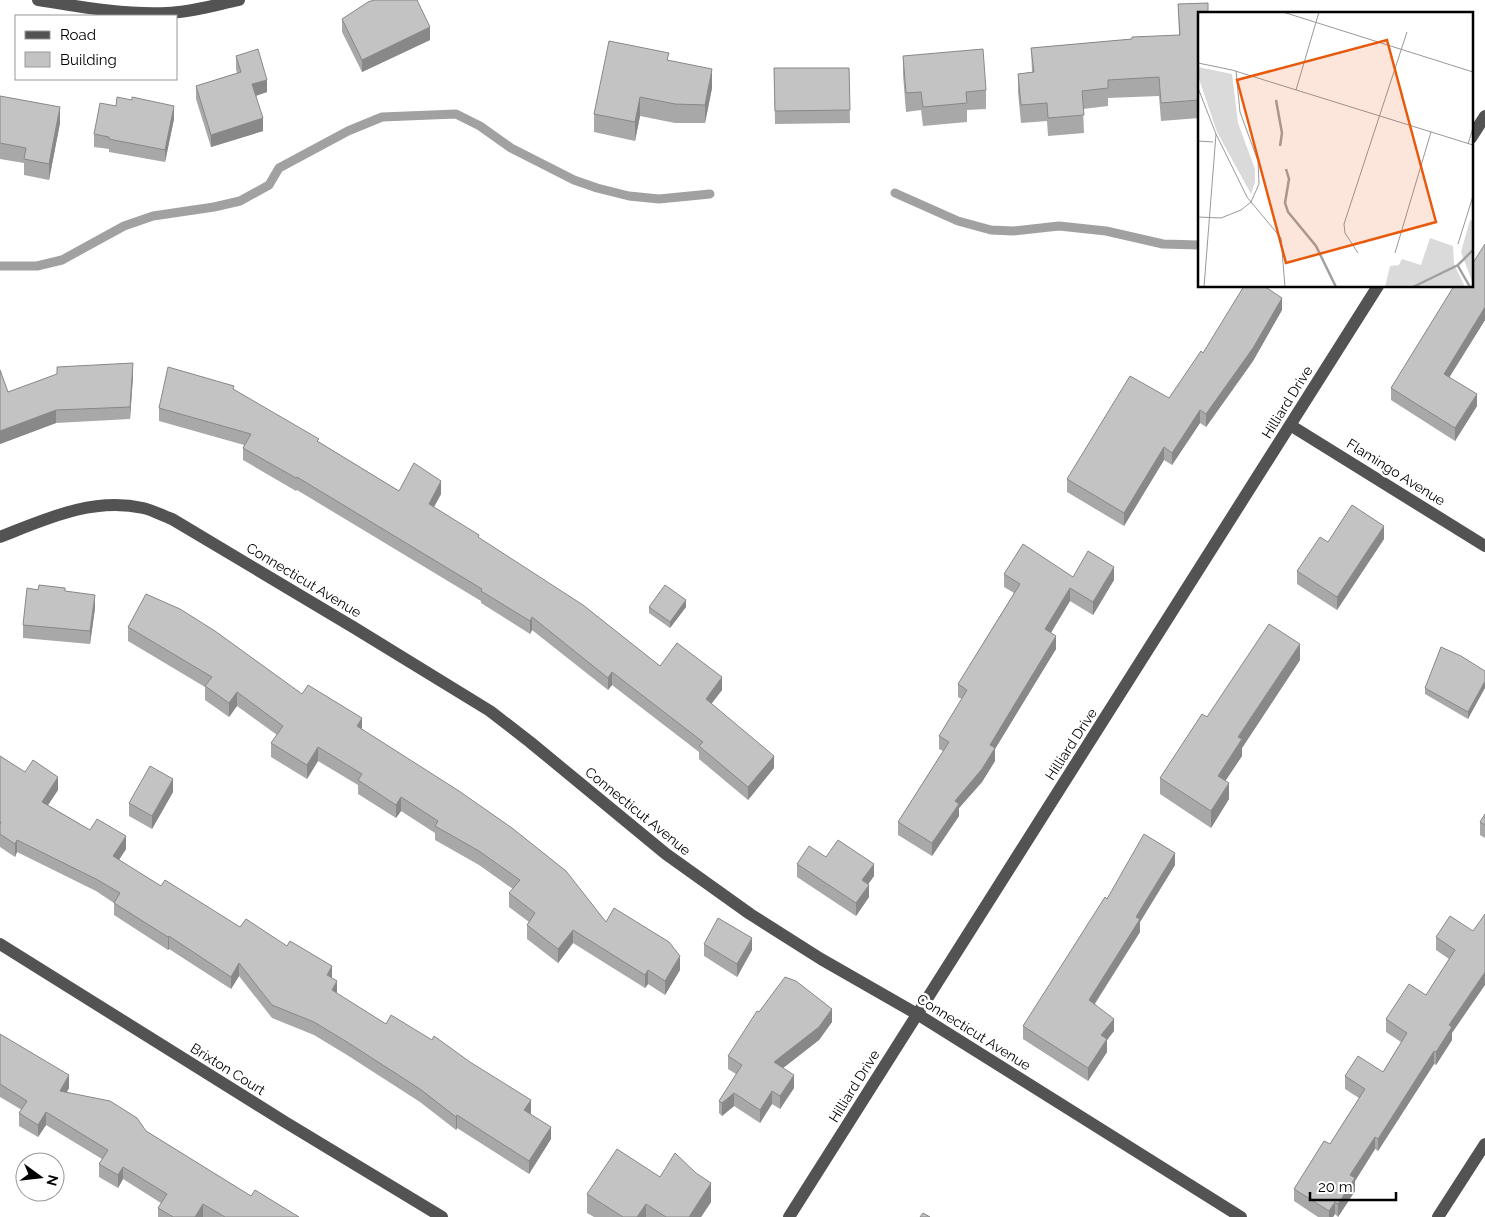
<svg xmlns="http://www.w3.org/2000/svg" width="1485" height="1217" font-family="Raleway,sans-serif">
  <rect width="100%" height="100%" fill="#fff"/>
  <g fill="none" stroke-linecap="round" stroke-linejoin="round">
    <!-- stream -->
    <path stroke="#a1a1a1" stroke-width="9" d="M895,193L958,221L991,230L1013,231L1059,226L1106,231L1163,244L1199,245
      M0,266H37L62,260L124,226L153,216L214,207L240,201L269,185L279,168L348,131L382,117L456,114L480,126L511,148L574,180L597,188L629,196L659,199L710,194"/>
    <!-- minor -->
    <path stroke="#535353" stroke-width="12" d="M38,0C81,7 124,15 167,13C192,12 215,5 239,0
      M1471,138L1485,116
      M1290,425L1485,546
      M0,537C46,519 92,497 143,508C153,510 163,516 172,519L353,627L490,711L530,742L666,854L750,914L821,959L917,1014L1241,1217
      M0,944L285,1122L442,1217
      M789,1217L1378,286
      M1438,1217L1485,1144"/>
  </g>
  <!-- wall -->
  <path fill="#a8a8a8" d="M1178,4L1199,14V118L1161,121L1159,96L1108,98V106L1083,109L1084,133L1048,136L1047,121L1021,123L1018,92V74L1032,72L1031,48L1179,35Z
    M342,19L430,40L362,72L342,32Z
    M236,56L267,92L256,96L263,131L211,147L196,99V86L237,73L236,69Z
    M903,56L986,90V109L967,110V122L923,126L921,110L906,112L903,75Z
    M669,60L712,88L705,123H675L640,116L635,141L594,132V114Z
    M774,68H849L850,123L775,124Z
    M0,96L60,123L49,180L24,175V163L0,159Z
    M174,119L165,162L109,152V149L94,147V134Z
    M1485,244V320L1449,377L1477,406L1455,441L1391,400V388L1471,286Z
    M1282,310L1253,361L1206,427L1200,423L1172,465L1164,460L1124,526L1067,492V479L1169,398L1203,353Z
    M0,370L8,392L133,376L130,419L56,423L0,444Z
    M234,390L399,491L441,494L434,507L660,666L722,690L711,704L774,768L748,800L699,759V752L612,685L608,690L532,630L530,634L481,603V601L297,490L296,491L243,460V448L244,445L159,421V408Z
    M1384,539L1337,610L1297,584V571Z
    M1004,574L1073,577L1114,580L1093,615L1070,601L1051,633L1056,649L995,749V761L982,782L959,808V816L932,856L898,835V822L943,751L939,749V736L962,699L958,697V684L1014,593L1004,587Z
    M38,590L65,591L95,608L90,644L23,638V625Z
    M649,607H686L670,628L649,613Z
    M128,627L302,694L362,730L606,922L680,970L665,995L648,984L645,988L573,943L558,963L527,939V925L529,922L509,907V893L513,889L479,865L435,840V833L401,811L396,818L358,794V785L318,761L307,779L271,757V743L277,735L237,706L229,717L205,700V687L128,641Z
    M1300,660L1242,748V756L1225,781L1229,799L1211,828L1160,794V778L1207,717Z
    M1485,671L1468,719L1425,694V688Z
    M0,756L25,772L58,790L48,805L90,830L126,849L119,860L161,886L240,927L332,978L337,994L531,1113L530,1114L551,1139L529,1174L457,1128L456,1130L420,1102L347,1055L314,1035L272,1018L239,976L231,989L169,949L168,950L114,915V903L96,891L17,852L15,857L0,847Z
    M173,792L152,829L129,816V803Z
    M1485,814V838L1480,835V822Z
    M826,857L874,876L868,884L869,897L856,916L797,877V864Z
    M1175,865L1140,922V932L1095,1004L1114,1031L1107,1040V1052L1088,1081L1023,1039V1026L1107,899Z
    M1473,931L1452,1033V1040L1436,1065L1434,1064L1378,1151L1375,1149L1355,1181V1191L1338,1217L1335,1214L1333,1217H1318L1294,1201V1189L1330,1144L1359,1098L1345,1089V1076L1383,1072L1401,1042L1386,1032V1019L1426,995L1449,959L1436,950V937Z
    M704,944L752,950L737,977L704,956Z
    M759,1012L832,1022L819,1040L783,1068L794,1088L780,1109L772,1104L760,1123L734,1106L722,1116L719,1113V1101L736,1074L728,1069V1056Z
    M0,1034L69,1088L67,1092L146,1131L251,1196L299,1217H158V1208L161,1203L123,1179L118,1188L99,1177V1164L102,1159L46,1125L38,1137L19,1126V1113L22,1110L0,1097Z
    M660,1177L711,1202L701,1217H594L587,1213V1194Z"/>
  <!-- shaded-wall -->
  <path fill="#888" d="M430,27V40L362,72V60Z
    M712,69V88L705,123V105Z
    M267,80V92L252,97V84Z
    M640,97V116L635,141V122Z
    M174,106V119L165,162V150Z
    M60,107V123L49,180V164Z
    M263,118V131L211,147V135Z
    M1282,298V310L1253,361L1206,427V414Z
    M1485,307V320L1444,386V374Z
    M133,363V376L130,419V407Z
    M1477,394V406L1455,441V428Z
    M56,410V423L0,444V431Z
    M1200,410V423L1172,465V453Z
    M1164,447V460L1124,526V513Z
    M441,481V494L429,516V504Z
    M1384,526V539L1337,610V597Z
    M1114,567V580L1093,615V602Z
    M1070,588V601L1045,642V629Z
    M95,595V608L90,644V631Z
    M686,600V607L670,628V622Z
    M532,617V630L530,634V621Z
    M1056,636V649L995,749V761L982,782L959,808V816L932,856V843L955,801Z
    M1300,644V660L1242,748V756L1218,792V776L1238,737Z
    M612,672V685L608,690V678Z
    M722,677V690L706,711V699Z
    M1485,681V688L1468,719V712Z
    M237,692V706L229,717V703Z
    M362,718V732L357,726Z
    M318,747V761L307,779V765Z
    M774,756V768L748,800V787Z
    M58,777V790L42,814V802Z
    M173,779V792L152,829V816Z
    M1229,783V799L1211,828V811Z
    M401,797V811L396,818V805Z
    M126,836V849L113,869V856Z
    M17,840V852L15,857V844Z
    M1175,853V865L1140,922V932L1089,1012V1000L1136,917Z
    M874,864V876L862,893V880Z
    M869,885V897L856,916V903Z
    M573,930V943L558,963V949Z
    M169,936V949L168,950V937Z
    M752,938V950L737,977V964Z
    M680,956V970L665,995V981Z
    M239,963V976L231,989V977Z
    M332,966V978L327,975Z
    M648,970V984L645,988V975Z
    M1485,972V985L1452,1033V1040L1436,1065V1052L1449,1025Z
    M337,981V994L332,990Z
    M832,1009V1022L819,1040L774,1075V1062Z
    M1114,1019V1031L1107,1040V1052L1088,1081V1068L1101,1035Z
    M1434,1051V1064L1378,1151V1139Z
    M69,1075V1088L60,1103V1091Z
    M794,1075V1088L780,1109V1096Z
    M772,1091V1104L760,1123V1110Z
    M734,1093V1106L722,1116V1103Z
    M531,1100V1113L524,1122V1110Z
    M46,1112V1125L38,1137V1125Z
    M457,1115V1128L456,1130V1117Z
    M551,1127V1139L529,1174V1161Z
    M1375,1137V1149L1355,1181V1191L1338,1217V1204L1350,1175Z
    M123,1167V1179L118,1188V1175Z
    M711,1183V1202L701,1217H689Z
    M1335,1202V1214L1333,1217H1329V1211Z
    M203,1204V1217H195Z
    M646,1204V1217H637Z"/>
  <!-- building -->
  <path fill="#c3c3c3" stroke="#888" d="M374,0H417L430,27L362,60L342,19L368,2Z
    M1208,3V14H1199V100L1161,103L1159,77L1108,80V88L1082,91L1084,115L1048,118L1047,103L1021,105L1018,74L1034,72L1031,48L1132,39V37L1180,35L1178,4Z
    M609,41L669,53L667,60L712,69L705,105L675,104L640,97L635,122L594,114Z
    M258,49L267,80L252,84L263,118L211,135L196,86L241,72L236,56Z
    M983,49L986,90L966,92L967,103L923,107L921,92L906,93L903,56Z
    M774,68H849L850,110L775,111Z
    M0,96L60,107L49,164L24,159L26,148L0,143Z
    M117,97L132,100V97L174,106L165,150L109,139V137L94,134L100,103L116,106Z
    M1485,244V307L1444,374L1477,394L1455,428L1391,388L1454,286H1471V266Z
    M1244,286H1264L1282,298L1253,348L1206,414L1200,410L1172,453L1164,447L1124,513L1067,479L1130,376L1169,398L1201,351L1203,353Z
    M133,363L130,407L56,410L0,431V370L8,392L57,374V367Z
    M168,367L234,386L233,389L319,439L317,441L399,491L414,463L441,481L429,504L479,535L478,537L583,605L660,666L677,643L722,677L706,699L774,756L748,787L699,746L703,742L612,672L608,678L532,617L530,621L481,591L482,589L297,477L296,478L243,448L251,434L159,408Z
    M1352,505L1384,526L1337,597L1297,571L1320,537L1328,542Z
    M1023,544L1073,577L1088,551L1114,567L1093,602L1070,588L1045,629L1056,636L990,745L995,748L982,769L955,801L959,804L932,843L898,822L949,742L939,736L967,690L958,684L1020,584L1004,574Z
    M39,585L65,588V591L95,595L90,631L23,625L27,588L38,590Z
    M665,585L686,600L670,622L649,607Z
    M146,594L180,609L215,631L302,694L308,685L362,718L357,726L459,791L512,828L566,871L606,922L614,908L669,942L680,956L665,981L648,970L645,975L573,930L558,949L527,925L535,913L509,893L520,880L479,851L435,826L438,821L401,797L396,805L358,780L362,774L318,747L307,765L271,743L283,726L237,692L229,703L205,686L212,677L128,627Z
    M1269,624L1300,644L1238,737L1242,739L1218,776L1229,783L1211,811L1160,778L1202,714L1207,717Z
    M1441,647L1461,656L1485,671V681L1468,712L1425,688Z
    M0,756L25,772L33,760L58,777L42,802L90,830L97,819L126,836L113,856L161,886L165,880L240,927L246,919L287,946L290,941L332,966L327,975L337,981L332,990L386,1024L391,1015L432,1040L434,1036L470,1062L531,1100L524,1110L551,1127L529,1161L457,1115L456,1117L420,1089L347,1042L314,1022L272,1005L239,963L231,977L169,936L168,937L114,903L120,893L96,879L17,840L15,844L0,834V824L1,822H0Z
    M150,766L173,779L152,816L129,803Z
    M1485,814V825L1480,822Z
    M1144,834L1175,853L1136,917L1140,919L1089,1000L1114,1019L1101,1035L1107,1039L1088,1068L1023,1026L1105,897L1107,899Z
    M838,840L874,864L862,880L869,885L856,903L797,864L809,846L826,857Z
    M1485,914V972L1449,1025L1452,1027L1436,1052L1434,1051L1378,1139L1375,1137L1350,1175L1355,1178L1338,1204L1335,1202L1329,1211L1294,1189L1324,1141L1330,1144L1365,1089L1345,1076L1358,1056L1383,1072L1407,1033L1386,1019L1409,984L1426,995L1455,950L1436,937L1450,916L1473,931Z
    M718,918L752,938L737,964L704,944Z
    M785,977L796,981L832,1009L819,1027L774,1062L794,1075L780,1096L772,1091L760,1110L734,1093L722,1103L719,1101L742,1065L728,1056L757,1011L759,1012Z
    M0,1034L69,1075L60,1091L110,1101L137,1118L146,1131L251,1196L255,1190L299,1217H225L203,1204L195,1217H173L158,1208L167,1194L123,1167L118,1175L99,1164L108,1150L46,1112L38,1125L19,1113L27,1101L0,1084Z
    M617,1149L660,1177L675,1153L696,1173L711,1183L689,1217H666L646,1204L637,1217H623L587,1194Z
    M923,1213L930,1217H920Z"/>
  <g text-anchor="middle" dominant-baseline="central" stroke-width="5" stroke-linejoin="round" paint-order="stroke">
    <!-- street labels -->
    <g font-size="14" fill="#000" stroke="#fff">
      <text transform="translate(1287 402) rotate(-58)">Hilliard Drive</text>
      <text transform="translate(1396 472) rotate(32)">Flamingo Avenue</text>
      <text transform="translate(304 580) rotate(31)">Connecticut Avenue</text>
      <text transform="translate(1071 744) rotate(-57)">Hilliard Drive</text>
      <text transform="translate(638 811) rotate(39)">Connecticut Avenue</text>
      <text transform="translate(974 1032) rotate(32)">Connecticut Avenue</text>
      <text transform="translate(228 1069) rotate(32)">Brixton Court</text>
      <text transform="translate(854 1086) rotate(-58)">Hilliard Drive</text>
    </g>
  </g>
  <!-- overview -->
  <g transform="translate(1198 12)">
    <rect width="275" height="275" fill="#fff"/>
    <path d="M0,55L34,62L40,111L57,157V170L53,182L19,120L0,64ZM272,208L275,209V272L263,240ZM232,226L255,234L256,252L267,275H187L192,254L201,253L204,247L223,253Z" fill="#dadada"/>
    <path fill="none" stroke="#a1a1a1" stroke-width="2.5" d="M78,88L84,121L82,134M88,157L91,167L87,191L90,200L118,234L138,275M260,254L272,275M215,275L260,253L275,238"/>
    <path fill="none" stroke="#999" stroke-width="1" d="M85,0L275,60M0,51L34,58L275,133M0,76L18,122L49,185L83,226L87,275M98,78L121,0M0,129L15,130M270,132L275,116M0,205L23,206L43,198L53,190L61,172L60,149L42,100L38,59M260,232L275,184M160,241L147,221L146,212L209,20M197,241L233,120M6,275L18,122"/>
    <path fill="#e8590c" fill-opacity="0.15" stroke="#e8590c" stroke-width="2.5" d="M189,28L238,210L88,251L39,68Z"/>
    <rect width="275" height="275" fill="none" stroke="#000" stroke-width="2.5"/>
  </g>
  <!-- legend -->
  <rect x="15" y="15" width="162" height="65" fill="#ffffff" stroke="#999999"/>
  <rect x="25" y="31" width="25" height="8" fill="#535353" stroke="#999999"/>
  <text x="60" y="40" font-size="15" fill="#000000">Road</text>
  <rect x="25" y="52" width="25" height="15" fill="#c3c3c3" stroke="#999999"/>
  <text x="60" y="65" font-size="15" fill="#000000">Building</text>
  <!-- north arrow -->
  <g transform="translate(40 1177) rotate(105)"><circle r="24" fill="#ffffff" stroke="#999999"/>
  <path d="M0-4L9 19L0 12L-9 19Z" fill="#000000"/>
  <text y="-8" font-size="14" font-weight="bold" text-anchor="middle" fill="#000000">N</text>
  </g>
  <!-- scale -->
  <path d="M1310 1192v8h86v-8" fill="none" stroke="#000000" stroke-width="2.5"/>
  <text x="1318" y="1192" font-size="15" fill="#000000" stroke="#ffffff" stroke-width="4" paint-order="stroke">20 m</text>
</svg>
